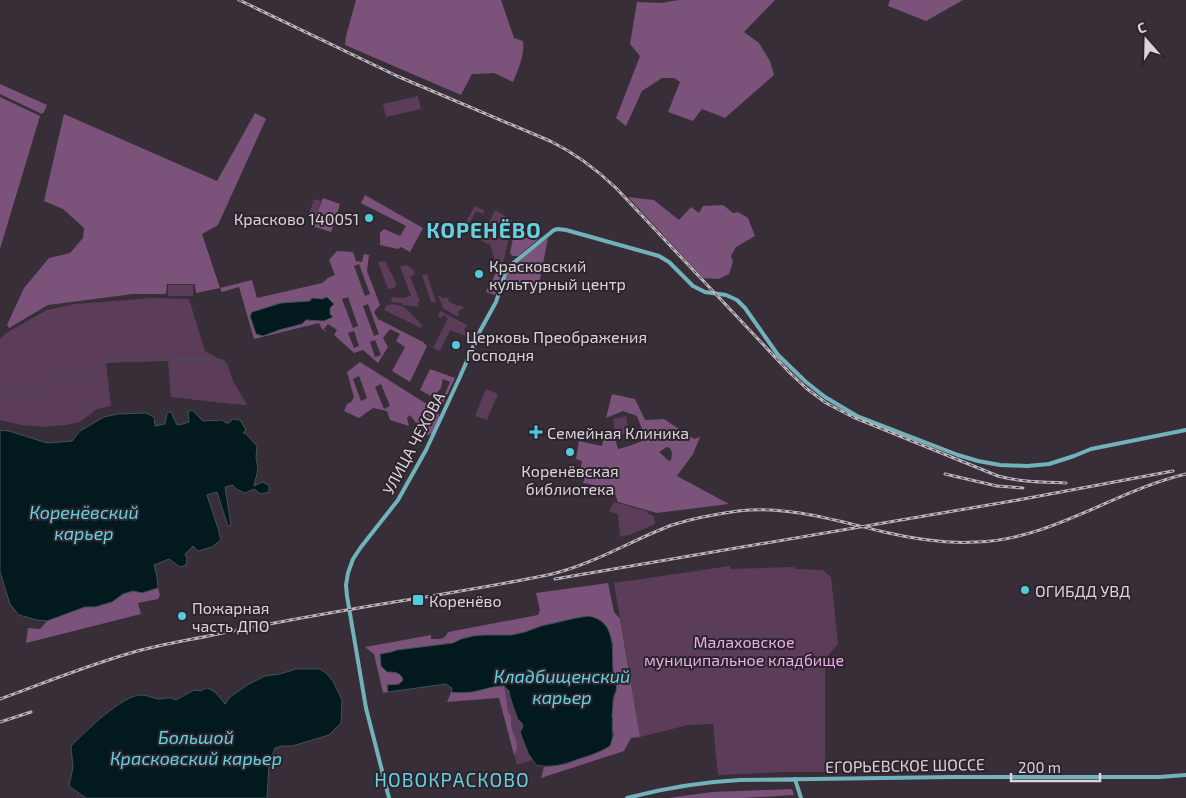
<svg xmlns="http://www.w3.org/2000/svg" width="1186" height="798" font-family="'Exo 2',sans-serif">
  <rect width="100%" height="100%" fill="#372e37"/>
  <!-- green -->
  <path fill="#5b3d5a" d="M418,96L421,109L386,117L383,104Z
    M314,199L321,201L315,219L308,217Z
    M475,206L485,211L483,214L476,211L466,229L498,239V229L489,223L495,210L512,220L503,265L496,264L490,245L461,230Z
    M385,261L395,281L396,285L394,288L388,289L378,262Z
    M406,265L414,270L415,274L410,277L420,301L417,303L419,307L402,305V303L391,302L392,297L403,298L411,296L400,267Z
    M427,274L436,302H431L422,275Z
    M168,285H193V296H168Z
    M438,295L444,299L445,297L449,299L448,301L458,306L460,305L464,307L463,309L460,310L458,313L459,315L456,316L443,308Z
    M153,298L189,299L205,351L227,363L233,381L247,405L232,404L171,397L168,361L106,363L111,406L97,409L80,422L66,425L44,427L21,425L0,420V339L6,333L47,310L75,304Z
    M393,304L404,307L422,325L421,328L384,310L386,306Z
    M440,311L467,325L464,329L465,331L473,335L471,338L450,330L440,351L433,348L448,318L443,315L441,318L438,316Z
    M486,389L498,394L487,420L475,416Z
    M626,416L629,433L616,436L613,419Z
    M614,502L646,511L649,514L654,516L655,524L632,534L620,537L618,514L609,511Z
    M730,566V569L794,567L795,569L823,570L831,577L838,644L825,659V772H784L718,775L713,724L688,725L640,737L614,583Z
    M504,686L509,691L510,697L518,720C524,723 524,727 520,732L532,760L517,765L500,698Z"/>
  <!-- forest -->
  <path fill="#7a527a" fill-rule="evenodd" d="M356,0H501L514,38L523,41C525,55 518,70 513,82L494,73L472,74L461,95L345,45L346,36Z
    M678,0H775L744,32L759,43L770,61L774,75L725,118L702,109L693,121L668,112L680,82L674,78H662L642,91L626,126L616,118L640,56L630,44L637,2L661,3Z
    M890,0H963L926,21L888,6Z
    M0,84L47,105L44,112L42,114L0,94Z
    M0,97L40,116L0,249Z
    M255,113L266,119L218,225L202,234L220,288L252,280L257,298L322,283L328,278L335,275L329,260L337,251L353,252L356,261L362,262L364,254L369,255L367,271L380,305L374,312L378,319L423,342L427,346L410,382L392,371L405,347L396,341L400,334L390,329L383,338L388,347L378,363L363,350L354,353L334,335L337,330L328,324L324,329L329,333L322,329L319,323L254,339L239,287L222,292L220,288L196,293L195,284H167L166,294H133L48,305L9,328L7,325L24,288L49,258L70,253L83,238L84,228L63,209L44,201L64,114L217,181ZM359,264L370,294L365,296L354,266ZM348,297L358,326L353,328L342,299ZM316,298C325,299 330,305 330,314L324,321L306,320L302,324L279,330L263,336ZM368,304L379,334L374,336L363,306ZM354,331L359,346L354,348L348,333ZM375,340L381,355L375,357L370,342Z
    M365,195L423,228L410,252L401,247L398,249L380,245V233L384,229L400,236L406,226L361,203Z
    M628,197L654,200L679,220L691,207L699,213L703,206L723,205L733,213L738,212L748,218L755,236L736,247L731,256L733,262L729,274L719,279L703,278Z
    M323,198L340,204L331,232L312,226Z
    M539,235L541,237L518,256H512L510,253L513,238L519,240Z
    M548,238L539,284L521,287L504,282C510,262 533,250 548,238Z
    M497,269L502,271L495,295L486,292L487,289L490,287Z
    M360,362L438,411L440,419L432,433L426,436L416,432V423L410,415L407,418L409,426L390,420L387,411L373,408L359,418L344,411L347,404L351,402L354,397L347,372ZM359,376L367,398L361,401L353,379ZM381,384L390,406L384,409L375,387Z
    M430,369L455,378L443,403L420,390ZM443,379L450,382L444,396L437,393L441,388Z
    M612,394L635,399L645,420L664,419L694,439L700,437L693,454L677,476L729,504L657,513L618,502L615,494L605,487L583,483L586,475L580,471L582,461L576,459L579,441L602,446L605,432L615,438L618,449L629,446L642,441V429L637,416L623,411L606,418ZM667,447L670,448L672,453L671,460L669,461L659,452Z
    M608,583L614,612L620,619L640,737L631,738L624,751L541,778L544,767L567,764L576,760L614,736C612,729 614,721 611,715L617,685L614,681L613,671V643L607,627L603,622L588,616L576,618L541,626L525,632L511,635H484L473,636L461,639L453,643L397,650L391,652L380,654L396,672L402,676L403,680L399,684L388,685V692L383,693L374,654L365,647L431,635V639C439,639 445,640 448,632L538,615L540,610L536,593Z
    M158,588L160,595L158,599L138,603L141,614L26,643L28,628L40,629L47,621L85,607H95L112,602L123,594L133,591L142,593Z
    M496,686H504L508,712L511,716C511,719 511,722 511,725C513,738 521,742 514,755L499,698H497L447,702L451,692H471Z
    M792,789L794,795L743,798H668L712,792Z"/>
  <!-- water -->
  <path fill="#021a1d" stroke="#435256" d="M327,297L334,304L330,308V314L333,317L324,321L306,320L302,324L279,330L263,336L256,334L250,316L252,312L281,303L310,301L312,298L322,299Z
    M192,410L203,421L222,420L226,423H229L233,419L240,420L246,430L243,433L246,434L257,446L256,457L258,469L254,486L262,482L269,485V492L261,494L254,489L245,493L236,489L233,485L225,487L231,525L228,526L217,492L207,495L218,528L221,540L212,547L198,551L193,546L185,554L187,559L186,565L180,567L169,559L154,565L157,577L158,588L142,593L133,591L123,594L112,602L95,607H85L47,621L37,620L19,615L10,604L0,572V430L9,431L47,443L72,441L80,431L104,417L118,414L146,413L154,417L155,426L165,424L167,413L171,412L177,425L183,424L189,422L188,412Z
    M588,616C616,620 612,649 613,669C613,675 615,679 616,684C618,690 614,694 613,699C613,704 613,709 612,715C613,720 612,723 612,728C613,737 613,738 610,746C599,753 588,756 576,760C563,765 550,768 536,765L528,753L520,732C524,727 524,723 518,720L510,697L509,691L504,686C493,686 483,690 472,692C465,693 458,693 451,692L452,688L446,684L388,692L387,685L399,684L403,680C401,672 394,672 387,672L381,666L380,654L391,652L397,650L453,643L461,639L473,636L484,635H511L525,632L541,626L576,618Z
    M296,669H320L327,674L333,681L342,700L341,723L329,735L292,746H282L275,748L269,764L267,798H86L69,786L73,767L71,746C85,732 123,694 142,695C148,695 152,698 158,699C166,699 168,696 176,700L194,690L201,691L206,688L210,689L216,693L225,704L230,697L249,684L265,676L280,674Z"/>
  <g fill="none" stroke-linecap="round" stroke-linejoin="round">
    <!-- stream -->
    <path stroke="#435256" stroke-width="1" d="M0,395L42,384L103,363L126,358L225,360"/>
    <!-- major -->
    <path stroke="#72b2ba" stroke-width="4" d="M795,779L801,798
      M389,798L366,708L347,596L346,585L348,573L353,559L361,547L398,500L426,450L459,379L480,331L496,302L505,274L511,265L554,230L558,229L566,230L659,256L669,262L693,286L705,292L726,295L737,300L745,308L778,355L806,382L825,397L857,416L958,455L978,461L1000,465L1027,466L1049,464L1074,456L1091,449L1186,430
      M627,798C665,788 700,782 740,780L952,777H1159L1186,775"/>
    <defs>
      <path id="rail" d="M239,0L397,76L550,141C575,153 596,169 616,188L789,372L806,388L826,403L853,417L998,476C1020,482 1043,482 1066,483
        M945,474L997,486L1023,488
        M555,579L1018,500L1173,471
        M0,699C44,683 88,665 134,652C162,644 190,640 218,634C287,620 356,608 425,597C467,590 510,583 552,574C594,564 632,540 672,525C694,518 716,514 738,511C788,505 837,521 884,532C914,539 945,544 976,542C1051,540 1114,491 1186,474
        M0,722L31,712"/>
    </defs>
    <!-- rail casing -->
    <use href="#rail" stroke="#bbb4bb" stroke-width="3"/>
    <!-- rail -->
    <use href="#rail" stroke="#2d242d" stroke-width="1" stroke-dasharray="4" stroke-linecap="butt"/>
  </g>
  <!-- markers -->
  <g fill="#52cbd9" stroke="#2d242d" stroke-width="2">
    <circle cx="369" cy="218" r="5"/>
    <circle cx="479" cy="274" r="5"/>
    <circle cx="456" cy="345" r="5"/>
    <path d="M533.5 424.5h5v5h5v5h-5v5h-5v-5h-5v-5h5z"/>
    <circle cx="570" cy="452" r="5"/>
    <circle cx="1025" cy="590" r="5"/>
    <rect x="412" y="594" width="12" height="12" rx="2.5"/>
    <circle cx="182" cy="616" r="5"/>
  </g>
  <g text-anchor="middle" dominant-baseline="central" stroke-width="4" stroke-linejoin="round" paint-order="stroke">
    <!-- poi labels -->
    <g font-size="16" fill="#dad4da" stroke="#2d242d" text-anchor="start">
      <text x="359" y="218" text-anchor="end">Красково 140051</text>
      <text x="489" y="265">Красковский<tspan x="489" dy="18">культурный центр</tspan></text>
      <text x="466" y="336">Церковь Преображения<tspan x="466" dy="18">Господня</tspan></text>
      <text x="547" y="432">Семейная Клиника</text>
      <text x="570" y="470" text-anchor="middle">Коренёвская<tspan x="570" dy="18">библиотека</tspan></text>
      <text x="1035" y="590">ОГИБДД УВД</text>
      <text x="429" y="600">Коренёво</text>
      <text x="192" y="607">Пожарная<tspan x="192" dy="18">часть ДПО</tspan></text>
    </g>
    <!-- street labels -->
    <g font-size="16" fill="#dad4da" stroke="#2d242d">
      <text transform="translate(413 443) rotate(-62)">УЛИЦА ЧЕХОВА</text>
      <text transform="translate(905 765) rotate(-1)">ЕГОРЬЕВСКОЕ ШОССЕ</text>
    </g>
    <!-- park labels -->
    <g font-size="16" fill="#ecadeb" stroke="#2d242d">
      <text x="744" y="641">Малаховское<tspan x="744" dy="18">муниципальное кладбище</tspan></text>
    </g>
    <!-- water labels -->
    <g font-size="18" font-style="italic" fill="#5dd5e3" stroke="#2d242d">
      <text x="84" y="512">Коренёвский<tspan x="84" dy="21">карьер</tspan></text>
      <text x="562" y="676">Кладбищенский<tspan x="562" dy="21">карьер</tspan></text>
      <text x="196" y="737">Большой<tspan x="196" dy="21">Красковский карьер</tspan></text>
    </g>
    <!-- quarter labels -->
    <g font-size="19" letter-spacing="1" fill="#66d1de" stroke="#2d242d">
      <text x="452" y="779">НОВОКРАСКОВО</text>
    </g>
    <!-- district labels -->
    <g font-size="21" font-weight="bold" letter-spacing="1" fill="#66d1de" stroke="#2d242d">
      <text x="484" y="229">КОРЕНЁВО</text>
    </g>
  </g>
  <!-- north arrow -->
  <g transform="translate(1146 40) rotate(340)" stroke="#2d242d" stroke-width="4" paint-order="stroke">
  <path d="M0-4L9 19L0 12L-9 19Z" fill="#dad4da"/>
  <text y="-8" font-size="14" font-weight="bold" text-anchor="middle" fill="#dad4da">С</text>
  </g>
  <!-- scale -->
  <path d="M1011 773v8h89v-8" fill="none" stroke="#dad4da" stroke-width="2.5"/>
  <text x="1018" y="773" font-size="15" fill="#dad4da" stroke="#2d242d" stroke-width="4" paint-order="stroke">200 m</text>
</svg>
